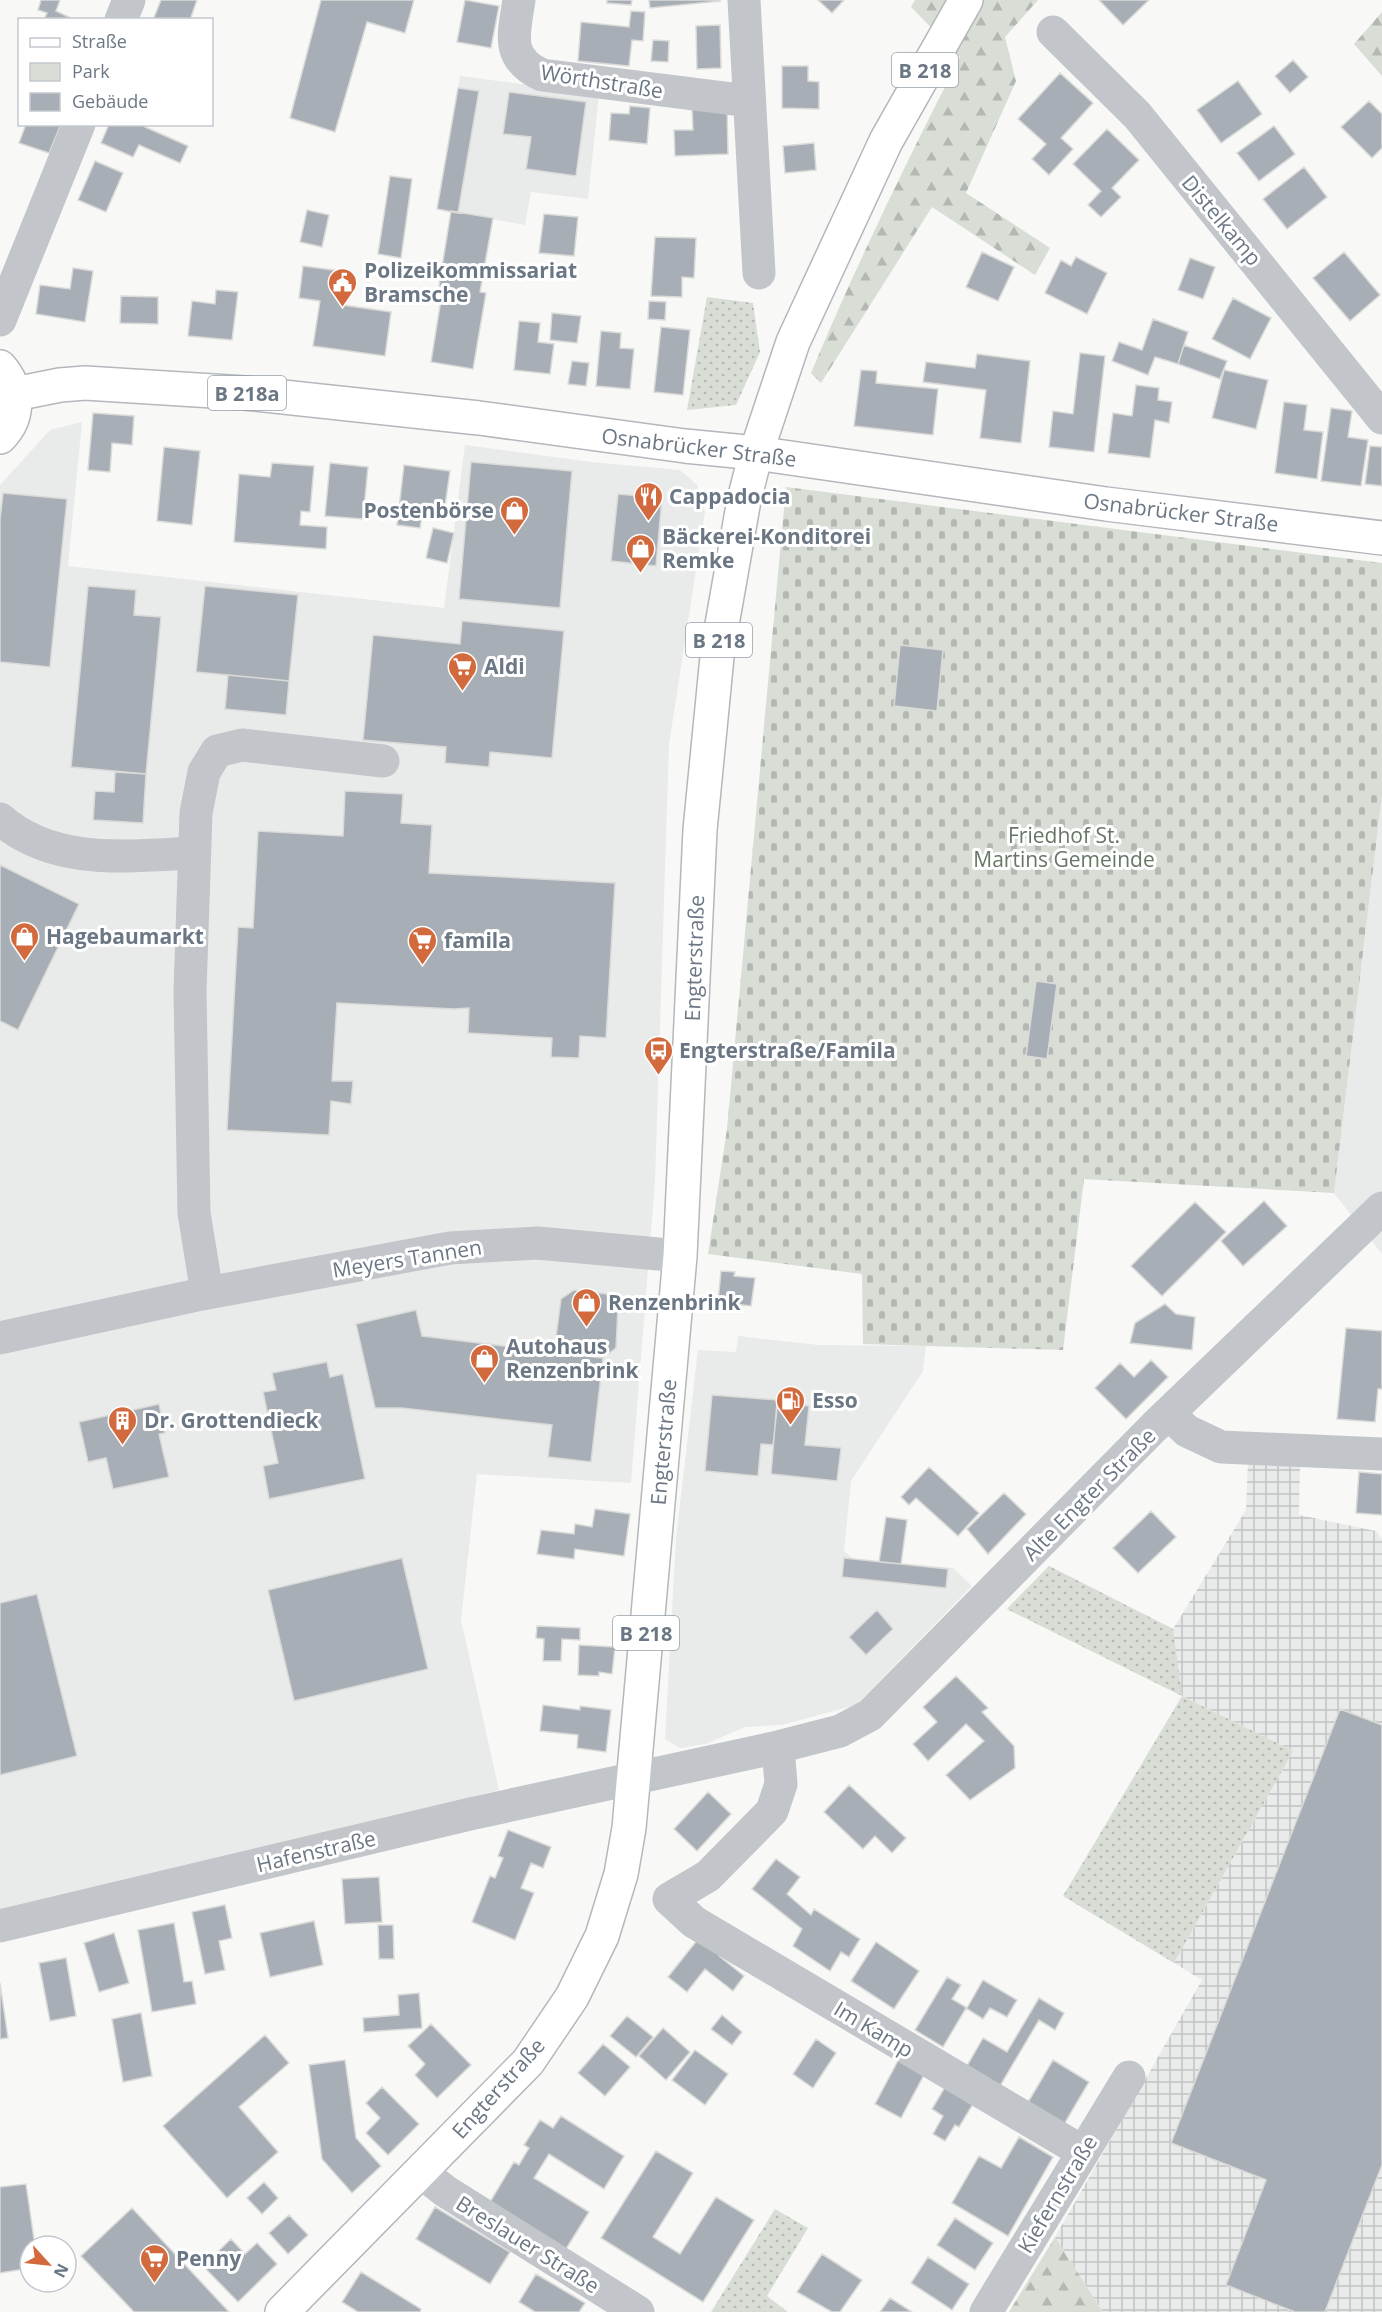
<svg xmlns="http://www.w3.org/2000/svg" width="1382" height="2312" font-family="'Open Sans',sans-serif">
  <defs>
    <pattern id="industrial-grid" width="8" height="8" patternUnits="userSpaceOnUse" patternTransform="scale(1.5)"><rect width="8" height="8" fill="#e9eaea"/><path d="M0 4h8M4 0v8" fill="none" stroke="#c1c2c3"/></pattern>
    <pattern id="green-dots" width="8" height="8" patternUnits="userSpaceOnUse" patternTransform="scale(1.5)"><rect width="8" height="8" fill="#d8ddd6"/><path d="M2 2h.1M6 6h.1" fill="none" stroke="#b3b8b3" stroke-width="1.8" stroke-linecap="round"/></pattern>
    <pattern id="forest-firs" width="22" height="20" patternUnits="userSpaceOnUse" patternTransform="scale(1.5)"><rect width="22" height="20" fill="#d8ddd6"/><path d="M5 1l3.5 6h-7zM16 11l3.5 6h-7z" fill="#b3b8b3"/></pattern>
    <pattern id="cemetery-stones" width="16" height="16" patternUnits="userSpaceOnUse" patternTransform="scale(1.5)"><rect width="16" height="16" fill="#d8ddd6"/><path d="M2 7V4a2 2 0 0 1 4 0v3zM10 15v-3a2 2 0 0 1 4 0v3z" fill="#b3b8b3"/></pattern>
  </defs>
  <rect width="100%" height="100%" fill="#f8f8f6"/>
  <!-- built -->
  <path fill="#e9eaea" d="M460,76L599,94L588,199L531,192L525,225L437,209Z
    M82,422L68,566L444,608L465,445L591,462L680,470L697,485L705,512L669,744L655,1181L631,1483L477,1474L461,1620L499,1790L0,1912V485L50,430Z
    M1382,795V1254L1334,1193Z
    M738,1336L819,1345L926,1346L923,1371L851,1481L844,1551L853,1559L953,1568L972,1586L856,1705L782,1725L745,1727L706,1744L680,1748L665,1739L676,1538L698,1350L736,1352Z"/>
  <!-- industrial -->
  <path fill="url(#industrial-grid)" d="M1248,1463L1300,1466L1299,1515L1376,1531L1382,1539V2312H1103L1055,2237L1202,1980L1174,1963L1293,1751L1007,1609L1049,1566L1173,1629L1246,1510Z"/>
  <!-- green -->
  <path fill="url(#green-dots)" d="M707,297L753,303L760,352L736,405L687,410Z
    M1049,1566L1173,1629L1182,1696L1293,1751L1174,1963L1063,1896L1182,1696L1007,1609Z
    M775,2209L808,2228L767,2296L788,2312H711Z"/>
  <!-- forest -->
  <path fill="url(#forest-firs)" d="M915,0H1038L1005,37L1016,81L966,193L1050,248L1035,275L932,207L821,383L811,373C856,265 907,161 960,57L911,7Z
    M1382,12V76L1354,44Z
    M1055,2237L1103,2312H1009Z"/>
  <!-- cemetery -->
  <path fill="url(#cemetery-stones)" d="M786,487L1382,563V795L1334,1193L1084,1179L1063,1350L863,1344L862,1274L708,1254L727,1129Z"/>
  <!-- building -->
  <path fill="#a8aeb5" stroke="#dadad9" stroke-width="1.5" d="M41,0H60L56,11L75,20H44L47,13L38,10Z
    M161,0H197L190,20H153Z
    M321,0H414L405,33L367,22L335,132L290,118Z
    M465,0L499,6L491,48L457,42Z
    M607,0H632L631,5L607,3Z
    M649,0H720V1L650,8Z
    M818,0H844L832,13Z
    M1099,0H1149L1123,25Z
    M631,11L645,12L643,41L632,40L629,66L578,61L581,22L629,27Z
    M720,25L721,68L697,69L696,26Z
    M653,40L669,41L668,62L651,61Z
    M1293,60L1308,77L1290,93L1275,76Z
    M782,66H808V81L819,82V109L782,108Z
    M1060,73L1093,103L1061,138L1073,149L1049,175L1032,159L1046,144L1018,119Z
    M1238,81L1262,114L1221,143L1197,110Z
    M458,88L479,91L458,213L437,209Z
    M509,92L586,102L576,176L526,169L531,137L503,134Z
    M1369,101L1382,114V148L1372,158L1341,127Z
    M630,106L650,108L647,144L609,140L611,113L629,114Z
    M727,107L728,154L675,156L674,130H693L692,108Z
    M26,124H61L49,153L19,143Z
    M109,124H146L145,127L188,146L180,163L139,145L133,157L101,143Z
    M1274,126L1295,154L1259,181L1237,153Z
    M1107,129L1139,160L1112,188L1121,197L1101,217L1088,205L1101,191L1073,164Z
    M814,143L816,170L785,173L783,146Z
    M95,161L123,173L106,212L78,200Z
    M1304,167L1327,197L1287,229L1263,199Z
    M390,176L412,179L401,258L378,254Z
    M307,210L329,215L322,247L300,242Z
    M451,211L493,218L480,292L486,293L473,369L431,362L443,287L439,286Z
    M544,214L578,217L574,256L539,253Z
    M655,237L696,238L694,278L682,277V297L651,296Z
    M982,252L1014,267L998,301L966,287Z
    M1344,252L1380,295L1350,321L1313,278Z
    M1076,257L1107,273L1087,314L1045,293L1061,260L1071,266Z
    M1190,258L1215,267L1203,299L1178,290Z
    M303,266L348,272L343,305L391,312L385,356L313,346L320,301L299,298Z
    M73,268L93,271L85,322L36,314L40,285L70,289Z
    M216,290L238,292L232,340L188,336L192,301L215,304Z
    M121,296L158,297V324L120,323Z
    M1233,298L1271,318L1250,359L1212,339Z
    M649,301L666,302L665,320L648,319Z
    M552,313L581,316L577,343L550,340Z
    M1153,319L1188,332L1178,364L1155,357L1148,375L1112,361L1119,342L1142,350Z
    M519,321L540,323L538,342L554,344L550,374L514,370Z
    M661,327L690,330L683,395L654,392Z
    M601,331L621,333L620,348L634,349L630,389L596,386Z
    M1184,345L1227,361L1220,379L1178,364Z
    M1080,353L1105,356L1094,452L1049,447L1053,411L1073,414Z
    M977,354L1030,361L1021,443L980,438L986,390L923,382L926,362L975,368Z
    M572,361L589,363L586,386L568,384Z
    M861,370L877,371L876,383L938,389L933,435L854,426Z
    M1224,370L1268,380L1256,429L1212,418Z
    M1136,385L1159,388L1158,400L1172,402L1169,423L1155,420L1150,458L1108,453L1113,413L1132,416Z
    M1284,402L1307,405L1304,430L1323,432L1317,479L1275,473Z
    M1331,408L1352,411L1348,437L1368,440L1361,486L1321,481Z
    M93,413L134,416L132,445L112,443L110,472L88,470Z
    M1370,446L1382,447V486L1365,484Z
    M164,447L200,451L192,525L157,521Z
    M471,462L572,471L560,608L459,599Z
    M272,463L314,466L310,512L301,511L300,525L327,527L326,549L234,542L239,474L270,477Z
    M330,463L368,467L363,519L325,516Z
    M404,465L450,471L445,506L424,503L420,528L397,525Z
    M3,493L67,499L50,667L0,662V520Z
    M618,494L662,498L656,566L611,561Z
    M433,528L454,533L447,563L426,558Z
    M88,586L136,590L134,615L161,617L146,774L71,767Z
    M205,586L298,595L289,681L196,672Z
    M462,621L564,631L552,758L490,752L489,767L445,763L446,747L363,740L373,635L460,644Z
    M900,645L943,650L937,711L894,706Z
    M228,675L289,681L286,715L225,709Z
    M115,772L146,774L143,823L93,820L95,791L114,792Z
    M345,791L403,794L401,823L432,825L429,873L615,883L606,1038L580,1036L579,1058L551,1057L552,1038L468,1033L469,1008L454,1009L337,1003L332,1081H353L351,1104L331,1101L329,1135L227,1130L238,927L253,928L258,831L343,836Z
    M0,865L79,904L18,1030L0,1021Z
    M1036,981L1057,984L1047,1059L1026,1056Z
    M1264,1201L1287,1226L1243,1266L1221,1241Z
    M1195,1202L1226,1232L1162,1296L1131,1266Z
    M721,1271L735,1272L734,1276L755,1278L751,1306L718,1302Z
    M574,1290L607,1294L618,1307L616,1348L603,1358L554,1352L561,1299Z
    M1165,1304L1176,1314L1195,1317L1192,1350L1130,1343L1135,1323Z
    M416,1310L422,1336L603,1358L591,1462L548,1457L552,1425L402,1408H375L356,1324Z
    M1346,1328L1382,1331V1389H1378L1375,1422L1337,1419Z
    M1151,1360L1168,1377L1126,1419L1095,1388L1120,1363L1134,1377Z
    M327,1362L330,1377L343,1374L365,1479L269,1499L263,1466L278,1463L263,1392L276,1390L272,1373Z
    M712,1395L778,1400L773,1445L761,1444L758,1476L705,1471Z
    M777,1402L809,1406L805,1445L841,1448L837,1481L771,1474Z
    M159,1404L165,1433L159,1434L169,1477L113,1489L106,1458L88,1462L79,1422Z
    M929,1467L979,1513L958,1536L916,1498L909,1505L901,1497Z
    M1359,1472L1382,1474V1515L1356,1513Z
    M1004,1493L1026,1514L988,1554L967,1529Z
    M595,1509L630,1514L624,1556L575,1549L574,1559L537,1554L541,1530L574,1534L575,1524L592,1527Z
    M1151,1511L1176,1537L1138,1573L1113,1548Z
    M886,1517L907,1520L901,1564L879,1562Z
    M402,1558L428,1669L294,1701L268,1590Z
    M844,1558L948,1569L946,1588L842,1577Z
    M37,1594L77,1756L0,1775V1603Z
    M877,1610L893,1629L866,1655L849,1637Z
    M537,1626L580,1628V1640L562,1639L561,1661H543L544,1639L536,1638Z
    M579,1645L615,1647L612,1674L599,1672V1676L578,1675Z
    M956,1676L988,1708L982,1712L1014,1746L1015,1768L970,1800L946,1775L984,1741L966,1724L928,1761L913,1744L937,1722L923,1707Z
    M543,1705L580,1710V1706L611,1710L606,1752L577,1748L578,1735L540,1731Z
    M1340,1709L1382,1725V2165L1325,2312H1295L1226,2285L1266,2180L1171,2143Z
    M849,1785L906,1838L892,1853L875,1836L863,1849L824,1812Z
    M708,1792L731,1814L697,1851L674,1829Z
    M508,1830L551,1847L543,1868L531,1863L521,1888L534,1893L515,1940L472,1922L490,1876L495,1878L503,1858L498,1856Z
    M776,1859L800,1877L787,1894L811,1915L814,1909L860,1939L849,1957L841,1952L830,1971L793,1946L802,1929L752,1889Z
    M379,1877L382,1922L345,1924L342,1879Z
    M225,1905L232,1938L219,1941L225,1970L205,1974L192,1912Z
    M314,1921L323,1965L270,1977L260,1933Z
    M174,1923L184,1982L192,1981L196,2004L152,2012L138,1930Z
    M378,1925H393L394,1959H379Z
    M114,1933L129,1983L99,1992L84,1943Z
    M702,1934L724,1951L719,1956L744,1976L733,1991L705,1969L687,1992L668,1977Z
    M876,1942L919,1971L894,2009L851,1981Z
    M66,1958L76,2016L50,2021L39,1963Z
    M947,1977L961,1985L952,1999L967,2008L983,1980L1017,2000L1007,2017L990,2008L983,2019L966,2008L943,2047L915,2030Z
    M0,1983L8,2038L0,2039Z
    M419,1993L422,2028L364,2032L363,2018L399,2015L398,1995Z
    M1039,1998L1064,2013L1055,2030L1039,2020L1000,2086L967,2066L983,2038L1007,2052Z
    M141,2013L152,2076L123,2082L112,2019Z
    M722,2015L742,2032L732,2045L711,2029Z
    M627,2016L653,2037L636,2057L610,2036Z
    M431,2024L471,2065L437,2098L415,2075L425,2064L408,2046Z
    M663,2028L690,2052L666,2080L639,2056Z
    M265,2035L289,2063L239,2107L278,2152L227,2198L163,2126Z
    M816,2039L836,2053L813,2088L793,2074Z
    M603,2044L630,2067L605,2096L578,2073Z
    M695,2050L728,2074L705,2105L672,2080Z
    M900,2057L926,2071L901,2118L875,2104Z
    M345,2060L356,2138L381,2166L352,2193L322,2159L309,2065Z
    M1053,2060L1089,2082L1063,2126L1027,2104Z
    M382,2087L419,2124L388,2155L366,2133L380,2118L366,2103Z
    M945,2087L973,2104L959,2127L955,2125L945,2141L933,2134L943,2116L932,2109Z
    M561,2116L624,2156L604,2189L549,2154L534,2178L589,2212L566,2249L490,2202L514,2162L519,2165L529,2148L524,2145L540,2120L553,2128Z
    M1019,2137L1053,2157L1008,2236L952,2203L979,2156L1001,2168Z
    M656,2151L693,2173L653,2237L680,2254L716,2197L754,2220L703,2302L601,2238Z
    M264,2182L278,2198L262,2214L247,2198Z
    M26,2184L35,2246H30V2268L0,2273V2187Z
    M435,2207L510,2252L490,2284L416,2239Z
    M132,2208L229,2312H134L81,2256Z
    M289,2215L308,2235L288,2254L269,2233Z
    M955,2218L993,2243L975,2270L937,2245Z
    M231,2239L245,2254L257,2243L277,2264L238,2302L203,2266Z
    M822,2254L862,2280L840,2312H832L797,2292Z
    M928,2257L969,2284L952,2310L911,2283Z
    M361,2272L421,2309L420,2312H358L342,2302Z
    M536,2274L585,2303L579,2312H535L519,2302Z
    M890,2298L912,2312H880Z"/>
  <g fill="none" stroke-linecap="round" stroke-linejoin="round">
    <defs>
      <path id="major" d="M0,367C18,388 21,416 0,437
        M15,394L60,385L85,383L245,393L479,418L685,446L756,453L1106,504L1382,538
        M282,2312L528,2062L572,1997L602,1936L621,1874L629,1828L680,1256L700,830L718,647L744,500L756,453"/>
      <path id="highway" d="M756,453L793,342L886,141L966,0"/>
    </defs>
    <!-- major casing -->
    <use href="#major" stroke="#b4b7bb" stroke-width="36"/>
    <!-- highway casing -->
    <use href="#highway" stroke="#b4b7ba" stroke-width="36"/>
    <!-- minor -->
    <path stroke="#c2c5c9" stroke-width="33" d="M519,0C514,34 505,58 542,75L749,101
      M744,0L759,273
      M121,20L129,0
      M1053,32L1137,115L1382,418
      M0,320L79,124
      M0,819C54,866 127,856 193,853
      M207,1293L194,1213L190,991L196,813L204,772L217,751L242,745L383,761
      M0,1338L202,1294L450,1248L537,1243L680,1256
      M1169,1414L1187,1431L1221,1447L1382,1454
      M778,1747L781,1784L772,1811L708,1876L669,1899L694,1922L1083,2152
      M0,1926L470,1814L778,1747L840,1731L870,1715L1154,1427L1382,1208
      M421,2172L445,2191L638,2312
      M986,2312L1129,2077"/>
    <!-- major -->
    <use href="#major" stroke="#fff" stroke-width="33"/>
    <!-- highway -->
    <use href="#highway" stroke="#fff" stroke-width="33"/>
  </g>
  <!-- icons -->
  <defs>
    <symbol id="civic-pin" viewBox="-11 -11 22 30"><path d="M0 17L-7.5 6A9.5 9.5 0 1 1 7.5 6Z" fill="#d26a3d" stroke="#fff"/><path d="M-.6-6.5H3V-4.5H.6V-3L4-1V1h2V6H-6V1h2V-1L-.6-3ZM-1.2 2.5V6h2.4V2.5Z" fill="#fff"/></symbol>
    <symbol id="restaurant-pin" viewBox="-11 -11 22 30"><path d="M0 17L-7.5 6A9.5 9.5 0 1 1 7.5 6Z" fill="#d26a3d" stroke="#fff"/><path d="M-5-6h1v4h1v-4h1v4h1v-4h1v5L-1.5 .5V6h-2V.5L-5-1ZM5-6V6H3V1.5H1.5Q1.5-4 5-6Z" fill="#fff"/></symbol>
    <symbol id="shop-pin" viewBox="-11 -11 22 30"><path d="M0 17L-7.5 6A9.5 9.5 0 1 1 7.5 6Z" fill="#d26a3d" stroke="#fff"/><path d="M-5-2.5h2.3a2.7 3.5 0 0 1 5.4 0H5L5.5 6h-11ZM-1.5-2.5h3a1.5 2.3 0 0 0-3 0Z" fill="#fff"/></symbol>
    <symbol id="supermarket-pin" viewBox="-11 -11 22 30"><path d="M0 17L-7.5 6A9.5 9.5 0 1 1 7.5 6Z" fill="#d26a3d" stroke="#fff"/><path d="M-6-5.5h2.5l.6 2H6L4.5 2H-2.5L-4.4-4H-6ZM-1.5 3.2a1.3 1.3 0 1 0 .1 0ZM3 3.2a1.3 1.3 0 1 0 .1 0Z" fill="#fff"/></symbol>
    <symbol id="bus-pin" viewBox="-11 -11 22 30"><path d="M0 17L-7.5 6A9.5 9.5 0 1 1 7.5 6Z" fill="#d26a3d" stroke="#fff"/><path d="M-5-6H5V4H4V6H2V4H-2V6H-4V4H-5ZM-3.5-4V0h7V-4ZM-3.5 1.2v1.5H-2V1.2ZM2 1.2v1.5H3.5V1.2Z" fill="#fff"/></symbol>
    <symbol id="fuel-pin" viewBox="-11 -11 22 30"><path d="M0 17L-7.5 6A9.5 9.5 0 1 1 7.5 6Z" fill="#d26a3d" stroke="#fff"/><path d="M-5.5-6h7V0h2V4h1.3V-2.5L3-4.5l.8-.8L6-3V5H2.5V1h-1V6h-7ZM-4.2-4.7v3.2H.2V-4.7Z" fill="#fff"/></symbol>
    <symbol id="building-pin" viewBox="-11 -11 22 30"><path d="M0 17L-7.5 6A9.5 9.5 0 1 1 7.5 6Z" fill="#d26a3d" stroke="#fff"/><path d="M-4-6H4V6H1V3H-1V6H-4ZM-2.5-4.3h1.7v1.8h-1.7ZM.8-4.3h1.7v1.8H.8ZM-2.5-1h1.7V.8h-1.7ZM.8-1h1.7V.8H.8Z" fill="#fff"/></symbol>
  </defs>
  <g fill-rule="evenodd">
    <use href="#civic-pin" x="326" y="266" width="33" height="45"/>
    <use href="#restaurant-pin" x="632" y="480" width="33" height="45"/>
    <use href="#shop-pin" x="498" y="494" width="33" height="45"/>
    <use href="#shop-pin" x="624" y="532" width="33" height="45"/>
    <use href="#supermarket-pin" x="446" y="650" width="33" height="45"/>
    <use href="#shop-pin" x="8" y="920" width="33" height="45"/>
    <use href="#supermarket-pin" x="406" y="924" width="33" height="45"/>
    <use href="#bus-pin" x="642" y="1034" width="33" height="45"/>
    <use href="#shop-pin" x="570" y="1286" width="33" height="45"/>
    <use href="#shop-pin" x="468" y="1342" width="33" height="45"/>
    <use href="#fuel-pin" x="774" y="1384" width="33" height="45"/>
    <use href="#building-pin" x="106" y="1404" width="33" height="45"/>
    <use href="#supermarket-pin" x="138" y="2242" width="33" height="45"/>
  </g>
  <g text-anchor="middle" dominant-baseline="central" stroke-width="6" stroke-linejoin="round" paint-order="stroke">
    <!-- shield labels -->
    <g fill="#fff" stroke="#97a0a9" stroke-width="1.5">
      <rect x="892" y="53" width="66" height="34" rx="4.5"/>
      <rect x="208" y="376" width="78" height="34" rx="4.5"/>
      <rect x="686" y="623" width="66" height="34" rx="4.5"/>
      <rect x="613" y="1616" width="66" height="34" rx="4.5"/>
    </g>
    <g font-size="20" font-weight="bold" fill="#6b7784">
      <text x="925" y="70">B 218</text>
      <text x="247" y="393">B 218a</text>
      <text x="719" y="640">B 218</text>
      <text x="646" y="1633">B 218</text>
    </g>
    <!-- street labels -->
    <g font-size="21" fill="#6b7784" stroke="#fff">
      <text transform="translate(602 81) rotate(9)">Wörthstraße</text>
      <text transform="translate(1222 220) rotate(50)">Distelkamp</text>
      <text transform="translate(699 447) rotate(7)">Osnabrücker Straße</text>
      <text transform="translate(1181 512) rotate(7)">Osnabrücker Straße</text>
      <text transform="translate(694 958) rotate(-88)">Engterstraße</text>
      <text transform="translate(407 1258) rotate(-9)">Meyers Tannen</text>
      <text transform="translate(663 1442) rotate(-85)">Engterstraße</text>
      <text transform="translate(1089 1494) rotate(-45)">Alte Engter Straße</text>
      <text transform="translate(316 1851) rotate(-13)">Hafenstraße</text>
      <text transform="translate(874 2029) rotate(31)">Im Kamp</text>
      <text transform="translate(498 2088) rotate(-48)">Engterstraße</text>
      <text transform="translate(1057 2194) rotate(-59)">Kiefernstraße</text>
      <text transform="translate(528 2244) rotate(32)">Breslauer Straße</text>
    </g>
    <!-- poi labels -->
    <g font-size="21" font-weight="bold" fill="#6b7784" stroke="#fff" text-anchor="start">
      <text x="364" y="270">Polizeikommissariat<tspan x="364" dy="24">Bramsche</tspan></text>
      <text x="669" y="496">Cappadocia</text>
      <text x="494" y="510" text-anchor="end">Postenbörse</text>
      <text x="662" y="536">Bäckerei-Konditorei<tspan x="662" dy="24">Remke</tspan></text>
      <text x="484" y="666">Aldi</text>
      <text x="46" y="936">Hagebaumarkt</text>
      <text x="444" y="940">famila</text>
      <text x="679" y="1050">Engterstraße/Famila</text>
      <text x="608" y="1302">Renzenbrink</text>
      <text x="506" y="1346">Autohaus<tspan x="506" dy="24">Renzenbrink</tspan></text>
      <text x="812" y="1400">Esso</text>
      <text x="144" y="1420">Dr. Grottendieck</text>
      <text x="176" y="2258">Penny</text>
    </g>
    <!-- park labels -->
    <g font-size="21" fill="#667765" stroke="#fff">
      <text x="1064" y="835">Friedhof St.<tspan x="1064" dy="24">Martins Gemeinde</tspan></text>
    </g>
  </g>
  <!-- legend -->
  <rect x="18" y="18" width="195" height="108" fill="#ffffff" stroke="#c4c9ce" stroke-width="1.5"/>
  <rect x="30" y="38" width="30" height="9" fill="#ffffff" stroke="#c4c9ce" stroke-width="1.5"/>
  <text x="72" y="48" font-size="18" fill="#6b7784">Straße</text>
  <rect x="30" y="63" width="30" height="18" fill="#d8ddd6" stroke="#c4c9ce" stroke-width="1.5"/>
  <text x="72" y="78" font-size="18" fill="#6b7784">Park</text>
  <rect x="30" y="93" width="30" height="18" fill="#a8aeb5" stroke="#c4c9ce" stroke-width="1.5"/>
  <text x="72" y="108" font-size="18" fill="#6b7784">Gebäude</text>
  <!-- north arrow -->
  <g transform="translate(48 2264) rotate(117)"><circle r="28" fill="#ffffff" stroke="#c4c9ce" stroke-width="1.5"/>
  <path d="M0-4.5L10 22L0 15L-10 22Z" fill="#d26a3d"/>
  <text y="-9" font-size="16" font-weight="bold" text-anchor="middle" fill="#6b7784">N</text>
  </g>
</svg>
